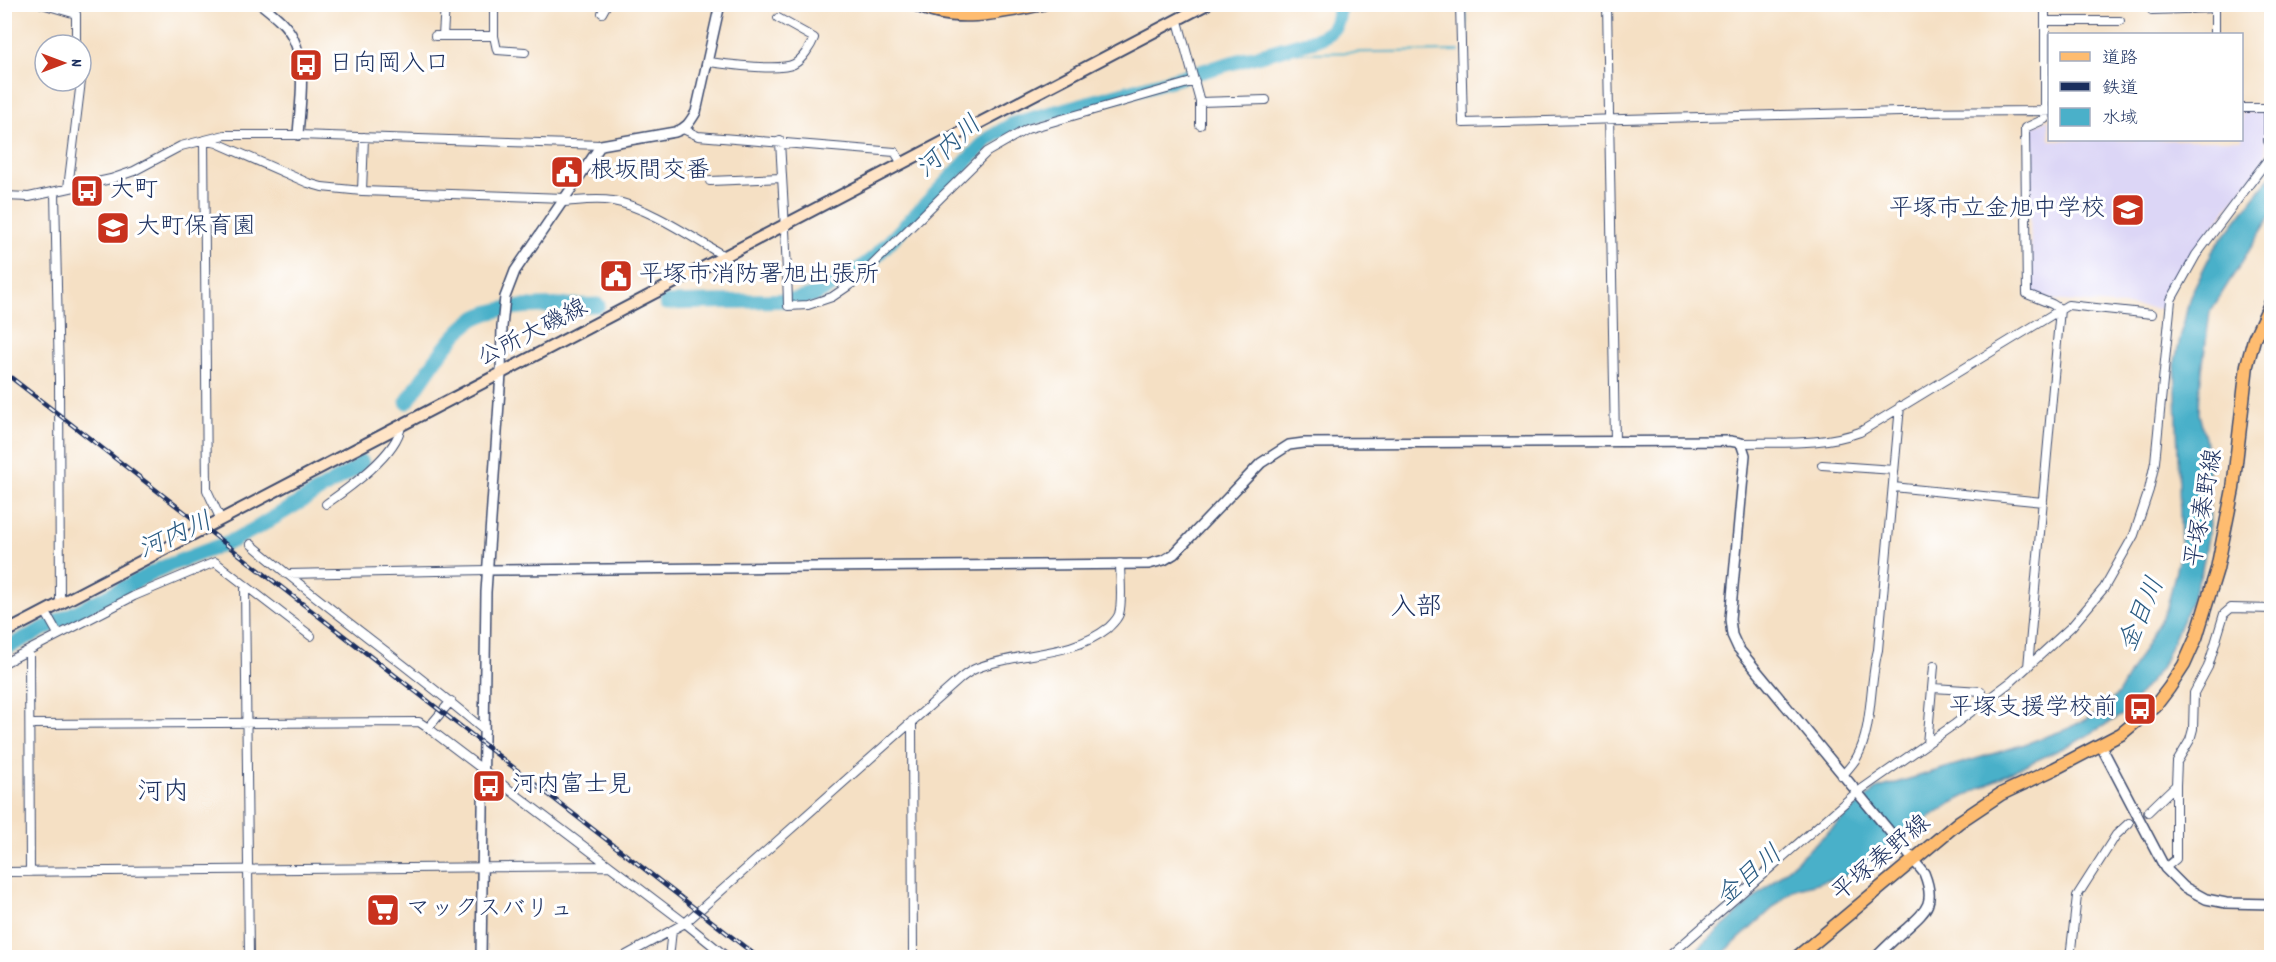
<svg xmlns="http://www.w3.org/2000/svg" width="2276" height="962" font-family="Dekko,'Klee One',sans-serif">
  <rect width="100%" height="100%" fill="#fff"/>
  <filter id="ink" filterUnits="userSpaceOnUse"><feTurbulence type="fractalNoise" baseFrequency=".0167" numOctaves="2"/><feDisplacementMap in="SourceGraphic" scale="12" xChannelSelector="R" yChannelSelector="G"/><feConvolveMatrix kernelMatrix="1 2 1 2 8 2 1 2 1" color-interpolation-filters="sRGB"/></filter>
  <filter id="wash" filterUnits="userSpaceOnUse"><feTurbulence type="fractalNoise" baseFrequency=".008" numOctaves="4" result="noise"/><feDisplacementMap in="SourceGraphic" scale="24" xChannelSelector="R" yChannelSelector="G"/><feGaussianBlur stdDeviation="1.35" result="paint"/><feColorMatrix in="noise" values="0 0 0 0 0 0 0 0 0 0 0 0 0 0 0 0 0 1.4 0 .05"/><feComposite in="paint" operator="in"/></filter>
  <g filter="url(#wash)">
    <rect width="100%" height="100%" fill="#f5e0c4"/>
    <!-- built -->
    <path fill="#dcd6f6" d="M2265,112L2266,159L2186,261L2162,309L2053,300L2034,295L2032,291L2028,132L2031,127L2049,119L2050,140H2242V113Z"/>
    <!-- water -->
    <path fill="#4ab0c9" stroke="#327094" stroke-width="1.5" d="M2271,176V216L2210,312L2200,385L2199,414L2207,446L2210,525L2202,570L2191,601L2161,668L2124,714L2076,742L2015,770L1952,803L1845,876L1794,889L1719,957L1688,958L1876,789L2025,744L2067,729L2100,712L2118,694L2167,608L2181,548L2175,361L2190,296L2212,252Z"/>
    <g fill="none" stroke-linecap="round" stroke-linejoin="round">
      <!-- stream -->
      <path stroke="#4ab0c9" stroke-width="2" d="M1292,46L1298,53L1459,51
        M1465,51H1467L1466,4"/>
      <!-- river -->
      <path stroke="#4ab0c9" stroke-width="15" d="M666,303L796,300L817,294L853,274L875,257L988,139L1013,124L1318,39C1333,32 1341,23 1338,4
        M407,402C423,379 450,334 474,319C502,302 565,306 598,305
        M4,649L164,567L232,541L260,526L355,469L362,462"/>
    </g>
  </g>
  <g filter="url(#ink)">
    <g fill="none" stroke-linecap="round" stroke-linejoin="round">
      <defs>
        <path id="minor" d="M42,4L76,14V45
          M494,4V36L497,50L525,52
          M1460,4L1463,123L1900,112L2050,111
          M1607,4L1615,441
          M2215,4V34
          M2152,10L2215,8
          M602,13L607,4
          M1178,21L1200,102V125
          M2045,21H2120
          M435,36H494
          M443,36L445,4
          M81,61L83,72L81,79
          M708,62C727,64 779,72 794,64C802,60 811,46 814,38L778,18
          M1200,102L1266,100
          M2272,103L2268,108V141L2272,147
          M2242,108H2268
          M683,129L698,136L895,152L902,164
          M780,141C783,197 787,251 788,306L808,305L832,297L857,280L987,152L1027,129L1195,81
          M710,181L782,178
          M68,188L81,81
          M362,191L364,137
          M55,192L59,380L60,604
          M4,196L29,197L111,179L134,171L181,146L225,135H298L601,145
          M562,202C579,201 596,198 613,201C649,207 694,239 726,257
          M1741,443C1781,442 1822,446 1860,432L2068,305L2152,314
          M1822,465L1894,470
          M1893,487L2043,502
          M326,504C349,488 397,454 401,426
          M221,520L207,490L204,140L217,143L308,183L322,187L362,191L564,198
          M251,544C327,609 409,666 485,731
          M286,574L488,570
          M245,585L249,958
          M45,611L58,634
          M29,651L30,872
          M4,663L134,596L215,562L311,636
          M2028,667L2060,309L2052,304L2027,294L2025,128L2045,119V4
          M1933,688L1981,691
          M912,721L913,958
          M30,724L419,722L428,728L451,701
          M428,728L685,923L728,958
          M1927,744L1934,666
          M1842,776C1847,770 1853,764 1857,757C1873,729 1869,683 1878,650L1900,406
          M2148,812L2176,785L2177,762L2190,740L2193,729L2194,693L2208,667L2224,614L2231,608L2272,609
          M2165,868L2176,859V785
          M4,872L609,866
          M621,958L685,923L961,678C966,674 972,670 977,668C1020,651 1070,658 1108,628C1112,624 1117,620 1119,614C1123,601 1120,577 1120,563
          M669,958L672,930
          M1667,958L1856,793L1955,724L2012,681L2072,626L2104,588L2134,535L2149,490L2155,462L2171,300L2196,255L2272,154
          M2070,958L2077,896L2116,835L2129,823"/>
        <path id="tertiary" d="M261,4C272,13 287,24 293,38C307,67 300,103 298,135
          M488,570L1149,564L1164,560L1174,554L1261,463L1289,445L1304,443L1730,441L1741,443L1745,455L1730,619L1732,635L1738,648L1924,873C1936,903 1927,910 1906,929C1895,938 1885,948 1875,958
          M2101,746L2165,868L2184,887L2206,899L2226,903L2272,904
          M481,958L486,592L501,374L502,327L505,297L515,271L601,145L675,132C687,128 690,122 696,112L720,4"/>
        <path id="secondary" d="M4,633L1207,4"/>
        <path id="primary" d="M915,4C955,25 1001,12 1043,4
          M1796,958L1959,822L2001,794L2054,769L2121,734L2156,705L2169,688L2184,665L2196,638L2217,569L2233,489L2247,365L2254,339L2272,300"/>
      </defs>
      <!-- minor casing -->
      <use href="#minor" stroke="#3c4a6d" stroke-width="10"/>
      <!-- tertiary casing -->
      <use href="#tertiary" stroke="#3c4a6d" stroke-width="12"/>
      <!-- secondary casing -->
      <use href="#secondary" stroke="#3c4a6d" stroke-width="14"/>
      <!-- primary casing -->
      <use href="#primary" stroke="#3c4a6d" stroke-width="15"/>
      <!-- minor -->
      <use href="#minor" stroke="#fff" stroke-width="8"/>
      <!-- tertiary -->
      <use href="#tertiary" stroke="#fff" stroke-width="9"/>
      <!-- secondary -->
      <use href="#secondary" stroke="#ffe4c6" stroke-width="10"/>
      <!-- primary -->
      <use href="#primary" stroke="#febc70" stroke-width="12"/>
      <defs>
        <path id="rail" d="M4,372L759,958"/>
      </defs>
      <!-- rail casing -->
      <use href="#rail" stroke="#1b2f5e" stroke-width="4.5"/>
      <!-- rail -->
      <use href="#rail" stroke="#fff" stroke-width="2" stroke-dasharray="7" stroke-linecap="butt"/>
    </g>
  </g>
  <!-- icons -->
  <defs>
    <symbol id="bus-square" viewBox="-11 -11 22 22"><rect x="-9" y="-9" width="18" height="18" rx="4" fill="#c8321e" stroke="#fff"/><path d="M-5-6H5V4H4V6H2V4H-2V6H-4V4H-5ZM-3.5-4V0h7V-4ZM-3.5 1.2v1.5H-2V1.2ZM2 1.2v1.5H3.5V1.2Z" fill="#fff"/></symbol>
    <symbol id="civic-square" viewBox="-11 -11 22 22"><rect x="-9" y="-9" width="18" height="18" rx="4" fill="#c8321e" stroke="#fff"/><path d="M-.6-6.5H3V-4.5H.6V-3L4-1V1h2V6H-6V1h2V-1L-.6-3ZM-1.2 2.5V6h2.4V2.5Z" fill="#fff"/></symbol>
    <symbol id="school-square" viewBox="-11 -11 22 22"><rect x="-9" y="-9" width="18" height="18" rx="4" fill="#c8321e" stroke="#fff"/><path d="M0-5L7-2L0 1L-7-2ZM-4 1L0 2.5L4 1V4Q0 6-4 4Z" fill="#fff"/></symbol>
    <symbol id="supermarket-square" viewBox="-11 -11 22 22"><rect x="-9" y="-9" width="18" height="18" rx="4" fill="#c8321e" stroke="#fff"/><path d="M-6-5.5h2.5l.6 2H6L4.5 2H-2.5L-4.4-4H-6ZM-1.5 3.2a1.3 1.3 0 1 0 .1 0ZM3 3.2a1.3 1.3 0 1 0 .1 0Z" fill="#fff"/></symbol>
  </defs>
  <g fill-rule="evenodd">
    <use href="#bus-square" x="287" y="46" width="38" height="38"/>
    <use href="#civic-square" x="548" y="153" width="38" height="38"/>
    <use href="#bus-square" x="68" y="172" width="38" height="38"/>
    <use href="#school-square" x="2109" y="191" width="38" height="38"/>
    <use href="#school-square" x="94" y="209" width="38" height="38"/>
    <use href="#civic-square" x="597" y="257" width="38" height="38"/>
    <use href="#bus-square" x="2121" y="690" width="38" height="38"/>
    <use href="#bus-square" x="470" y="767" width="38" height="38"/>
    <use href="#supermarket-square" x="364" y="891" width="38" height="38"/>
  </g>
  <g text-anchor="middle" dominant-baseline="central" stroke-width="6" stroke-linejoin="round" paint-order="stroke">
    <!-- poi labels -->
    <g font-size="24" fill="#1b2f5e" stroke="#fff" text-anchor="start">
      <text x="329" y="65">日向岡入口</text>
      <text x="590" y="172">根坂間交番</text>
      <text x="110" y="191">大町</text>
      <text x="2105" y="210" text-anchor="end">平塚市立金旭中学校</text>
      <text x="136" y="228">大町保育園</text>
      <text x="639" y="276">平塚市消防署旭出張所</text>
      <text x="2117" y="709" text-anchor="end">平塚支援学校前</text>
      <text x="512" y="786">河内富士見</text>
      <text x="406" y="910">マックスバリュ</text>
    </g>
    <!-- street labels -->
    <g font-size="24" fill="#1b2f5e" stroke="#fff">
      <text transform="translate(533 334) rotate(-27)">公所大磯線</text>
      <text transform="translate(2205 508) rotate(-80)">平塚秦野線</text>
      <text transform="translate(1882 859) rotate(-40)">平塚秦野線</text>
    </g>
    <!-- water labels -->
    <g font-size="26" font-style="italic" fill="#2b5c83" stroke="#fff">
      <text transform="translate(950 148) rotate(-43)">河内川</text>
      <text transform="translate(176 537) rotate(-24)">河内川</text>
      <text transform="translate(2143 615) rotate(-67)">金目川</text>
      <text transform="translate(1750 877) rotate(-41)">金目川</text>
    </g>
    <!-- neighbourhood labels -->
    <g font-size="26" fill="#1b2f5e" stroke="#fff">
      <text x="1416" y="608">入部</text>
      <text x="163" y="793">河内</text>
    </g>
  </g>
  <!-- margin -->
  <rect width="2276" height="962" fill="none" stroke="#fff" stroke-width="24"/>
  <!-- legend -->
  <rect x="2048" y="33" width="195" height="108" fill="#ffffff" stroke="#a4acbf" stroke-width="1.5"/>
  <rect x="2060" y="52" width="30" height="9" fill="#febc70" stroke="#a4acbf" stroke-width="1.5"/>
  <text x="2102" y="63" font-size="18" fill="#1b2f5e">道路</text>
  <rect x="2060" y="82" width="30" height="9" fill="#1b2f5e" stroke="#a4acbf" stroke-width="1.5"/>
  <text x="2102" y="93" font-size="18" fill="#1b2f5e">鉄道</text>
  <rect x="2060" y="108" width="30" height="18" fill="#4ab0c9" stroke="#a4acbf" stroke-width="1.5"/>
  <text x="2102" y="123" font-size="18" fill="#1b2f5e">水域</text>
  <!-- north arrow -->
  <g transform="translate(63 63) rotate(90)"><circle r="28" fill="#ffffff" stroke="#a4acbf" stroke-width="1.5"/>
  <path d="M0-4.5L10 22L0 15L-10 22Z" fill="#c8321e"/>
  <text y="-9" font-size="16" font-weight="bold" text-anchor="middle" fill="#1b2f5e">N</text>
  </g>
</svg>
